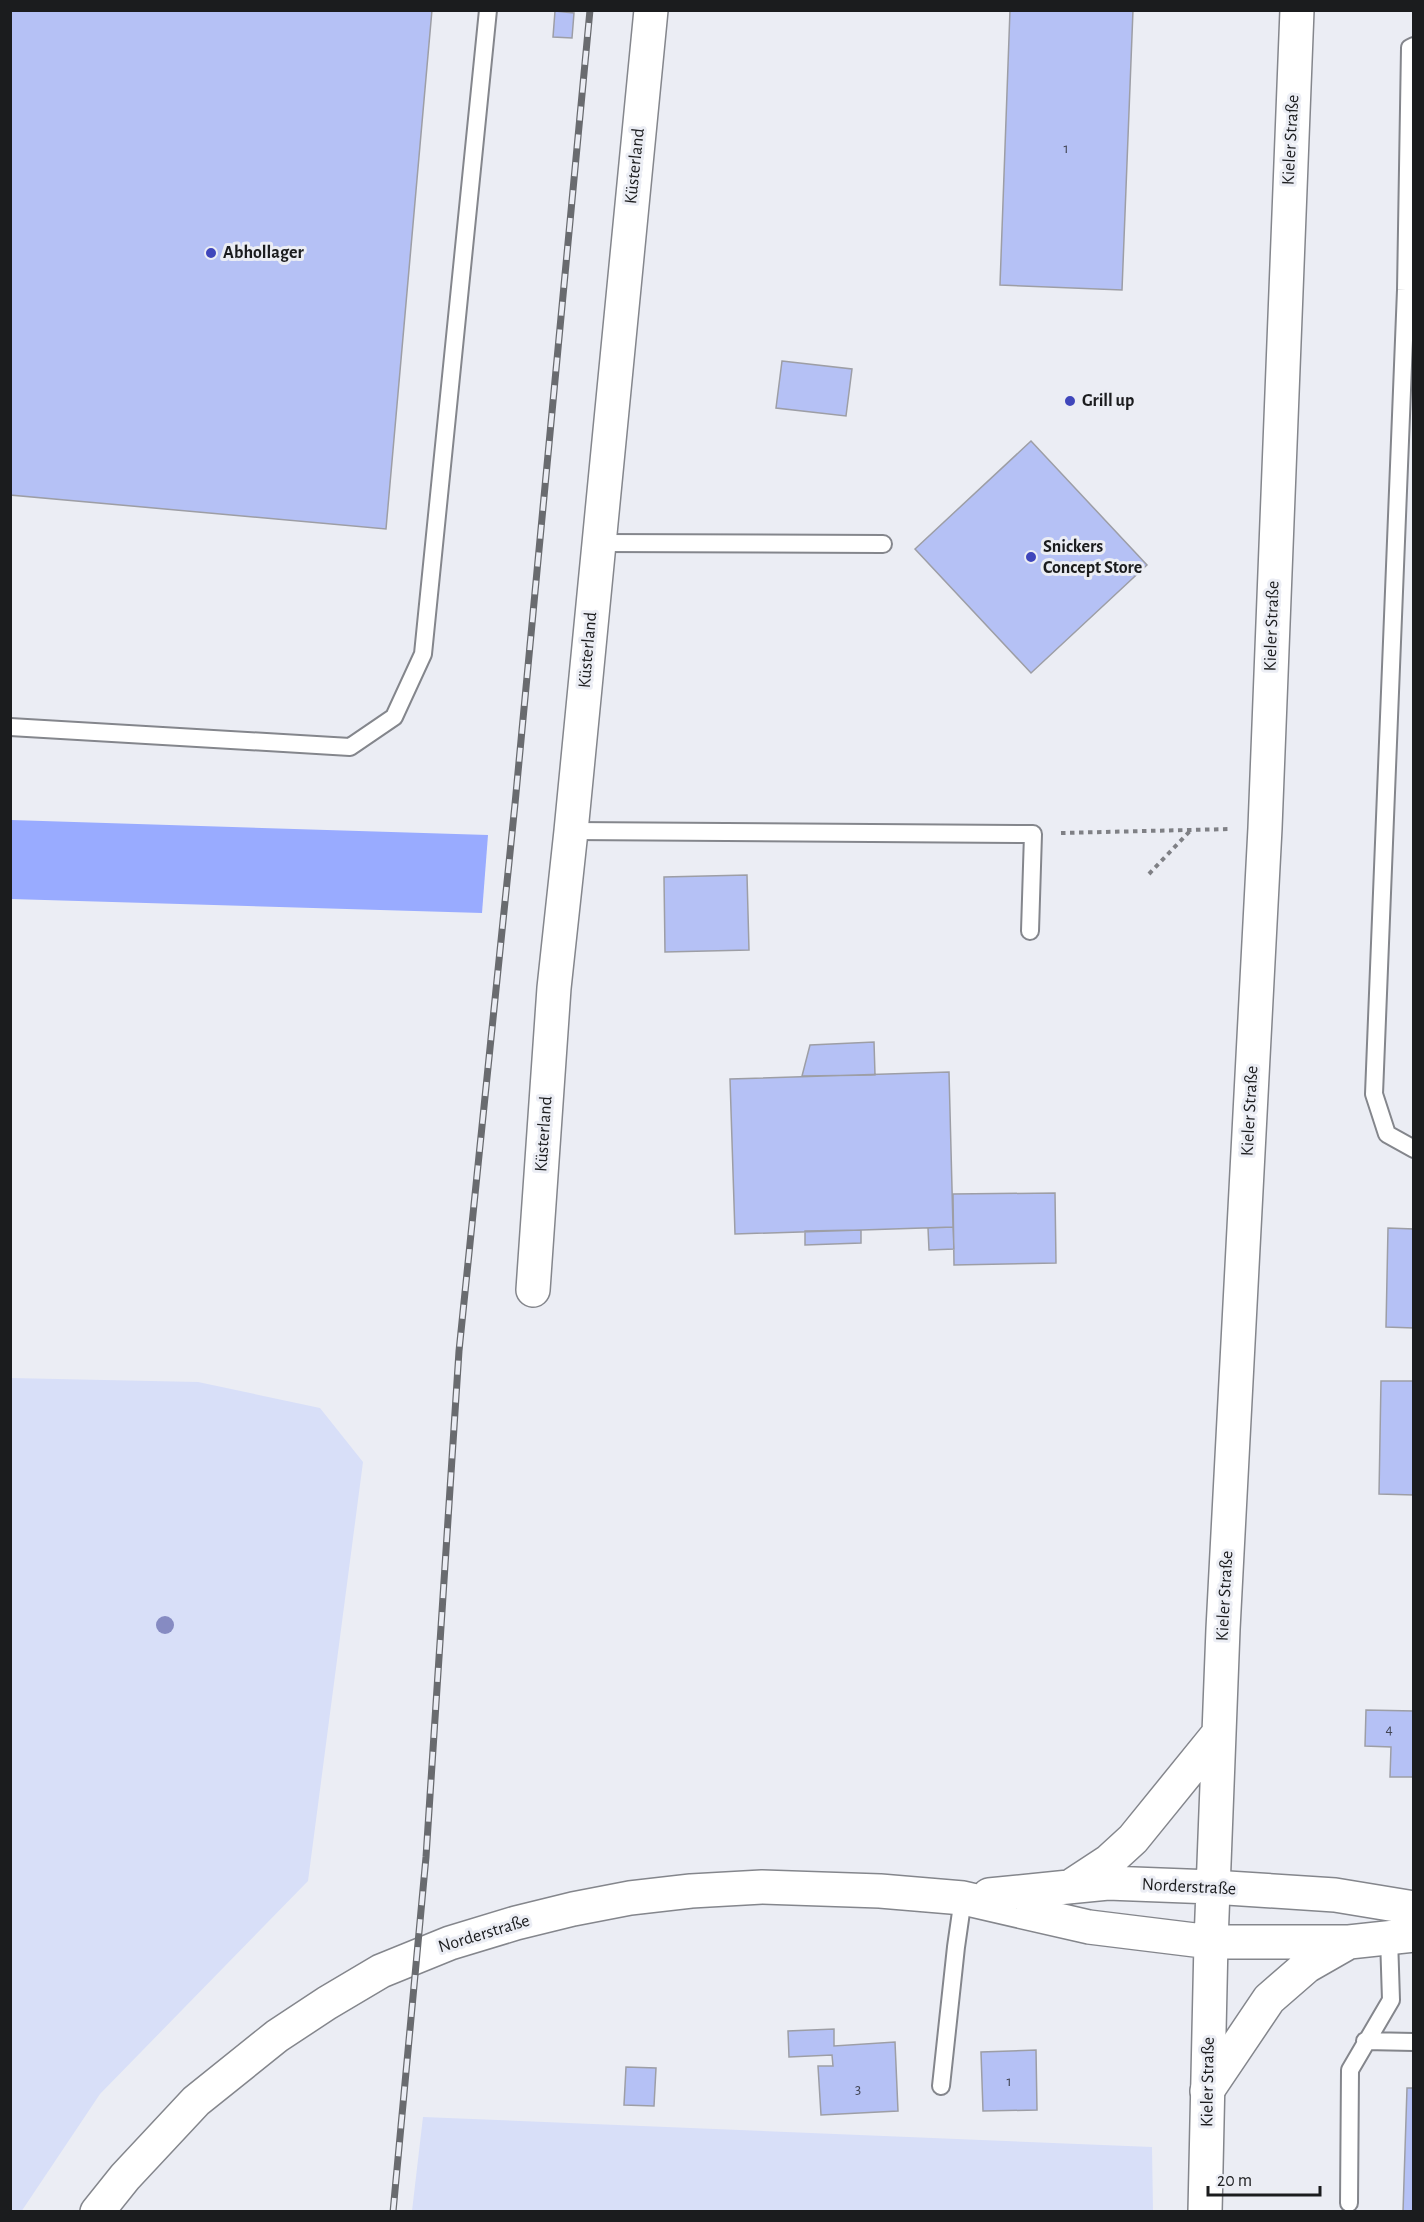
<svg xmlns="http://www.w3.org/2000/svg" width="1424" height="2222" font-family="'Alegreya Sans',sans-serif">
  <rect width="100%" height="100%" fill="#ebedf4"/>
  <!-- green -->
  <path fill="#d8dff8" d="M11,1378L198,1382L320,1408L363,1462L308,1881L100,2094L21,2212L10,2211Z
    M423,2117L1152,2147L1153,2211H412Z"/>
  <!-- forest -->
  <path fill="#99abff" d="M11,820L488,835L482,913L11,899Z"/>
  <!-- building -->
  <path fill="#b5c1f5" stroke="#9d9ea5" stroke-width="1.5" d="M10,10H432L386,529L10,495Z
    M1010,10H1133L1122,290L1000,285Z
    M555,11L574,13L572,38L553,37Z
    M782,361L852,369L846,416L776,408Z
    M1031,441L1147,565L1031,673L915,549Z
    M747,875L749,950L665,952L664,877Z
    M874,1042L875,1075L802,1076L810,1045Z
    M949,1072L953,1227L735,1234L730,1079Z
    M1055,1193L1056,1263L954,1265L953,1194Z
    M953,1227L954,1249L929,1250L928,1228Z
    M1388,1228L1414,1229V1328L1386,1327Z
    M861,1230V1243L805,1245V1231Z
    M1381,1381H1414V1495L1379,1494Z
    M1366,1710L1414,1711V1777H1390L1391,1747L1365,1746Z
    M834,2029V2046L895,2042L898,2111L821,2115L818,2066H833L832,2055L789,2057L788,2031Z
    M1036,2050L1037,2110L983,2111L981,2052Z
    M626,2067L656,2068L654,2106L624,2105Z
    M1407,2088H1414V2212H1403Z"/>
  <g fill="none" stroke-linecap="round" stroke-linejoin="round">
    <defs>
      <path id="lane" d="M1414,46L1410,48L1406,290L1374,1094L1387,1134L1414,1149
        M598,543L883,544
        M10,727L350,747L394,717L423,654L488,10
        M571,831L1033,834L1030,931
        M1365,2041L1414,2042
        M941,2086L956,1947L963,1898
        M1349,2203L1350,2070L1391,2000L1389,1938"/>
      <path id="street" d="M533,1290L554,988L571,831L651,10
        M1212,1887L1335,1895L1414,1908
        M1211,1942H1349L1414,1935
        M1207,2091L1269,1999L1307,1966L1349,1942"/>
      <path id="secondary" d="M1074,1884L1109,1861L1133,1839L1219,1733
        M989,1895L1108,1883L1212,1887
        M97,2212L125,2177L196,2101L277,2036L327,2003L381,1971L450,1943L516,1923L573,1909L630,1898L691,1891L762,1887L880,1891L963,1898L1089,1927L1211,1942
        M1205,2212L1211,1942L1223,1629L1265,828L1297,10"/>
    </defs>
    <!-- lane casing -->
    <use href="#lane" stroke="#84868c" stroke-width="20"/>
    <!-- street casing -->
    <use href="#street" stroke="#84868c" stroke-width="36"/>
    <!-- secondary casing -->
    <use href="#secondary" stroke="#84868c" stroke-width="36"/>
    <!-- path -->
    <path stroke="#7f8085" stroke-width="4" stroke-dasharray="4.5 4.5" stroke-linecap="butt" d="M1061,833L1230,829
      M1149,874L1190,831"/>
    <!-- lane -->
    <use href="#lane" stroke="#fff" stroke-width="16"/>
    <!-- street -->
    <use href="#street" stroke="#fff" stroke-width="33"/>
    <!-- secondary -->
    <use href="#secondary" stroke="#fff" stroke-width="33"/>
    <defs>
      <path id="rail" d="M393,2212L426,1857L459,1351L515,804L590,10"/>
    </defs>
    <!-- rail casing -->
    <use href="#rail" stroke="#696b6f" stroke-width="7"/>
    <!-- rail -->
    <use href="#rail" stroke="#ebedf4" stroke-width="4.5" stroke-dasharray="14" stroke-linecap="butt"/>
  </g>
  <!-- trees -->
  <circle fill="#868bc2" cx="165" cy="1625" r="9"/>
  <!-- markers -->
  <g fill="#3f46bb" stroke="#ebedf4" stroke-width="2">
    <circle cx="211" cy="253" r="6"/>
    <circle cx="1070" cy="401" r="6"/>
    <circle cx="1031" cy="557" r="6"/>
  </g>
  <g text-anchor="middle" dominant-baseline="central" stroke-width="6" stroke-linejoin="round" paint-order="stroke">
    <!-- number labels -->
    <g font-size="15" fill="#424554">
      <text x="1066" y="148">1</text>
      <text x="1389" y="1729">4</text>
      <text x="1009" y="2081">1</text>
      <text x="858" y="2089">3</text>
    </g>
    <!-- street labels -->
    <g font-size="18" fill="#1b1c1e" stroke="#ebedf4">
      <text transform="translate(1291 140) rotate(-87)">Kieler Straße</text>
      <text transform="translate(635 166) rotate(-84)">Küsterland</text>
      <text transform="translate(1272 626) rotate(-88)">Kieler Straße</text>
      <text transform="translate(588 650) rotate(-85)">Küsterland</text>
      <text transform="translate(1250 1111) rotate(-87)">Kieler Straße</text>
      <text transform="translate(544 1134) rotate(-86)">Küsterland</text>
      <text transform="translate(1225 1596) rotate(-87)">Kieler Straße</text>
      <text transform="translate(1189 1887) rotate(3)">Norderstraße</text>
      <text transform="translate(484 1934) rotate(-17)">Norderstraße</text>
      <text transform="translate(1208 2082) rotate(-89)">Kieler Straße</text>
    </g>
    <!-- poi labels -->
    <g font-size="18" font-weight="bold" fill="#1b1c1e" stroke="#ebedf4" text-anchor="start">
      <text x="223" y="253">Abhollager</text>
      <text x="1082" y="401">Grill up</text>
      <text x="1043" y="547">Snickers<tspan x="1043" dy="21">Concept Store</tspan></text>
    </g>
  </g>
  <!-- border -->
  <rect width="1424" height="2222" fill="none" stroke="#1b1c1e" stroke-width="24"/>
  <!-- scale -->
  <path d="M1208 2186v9h112v-9" fill="none" stroke="#1b1c1e" stroke-width="3"/>
  <text x="1217" y="2186" font-size="18" fill="#1b1c1e" stroke="#ebedf4" stroke-width="4.5" paint-order="stroke">20 m</text>
</svg>
